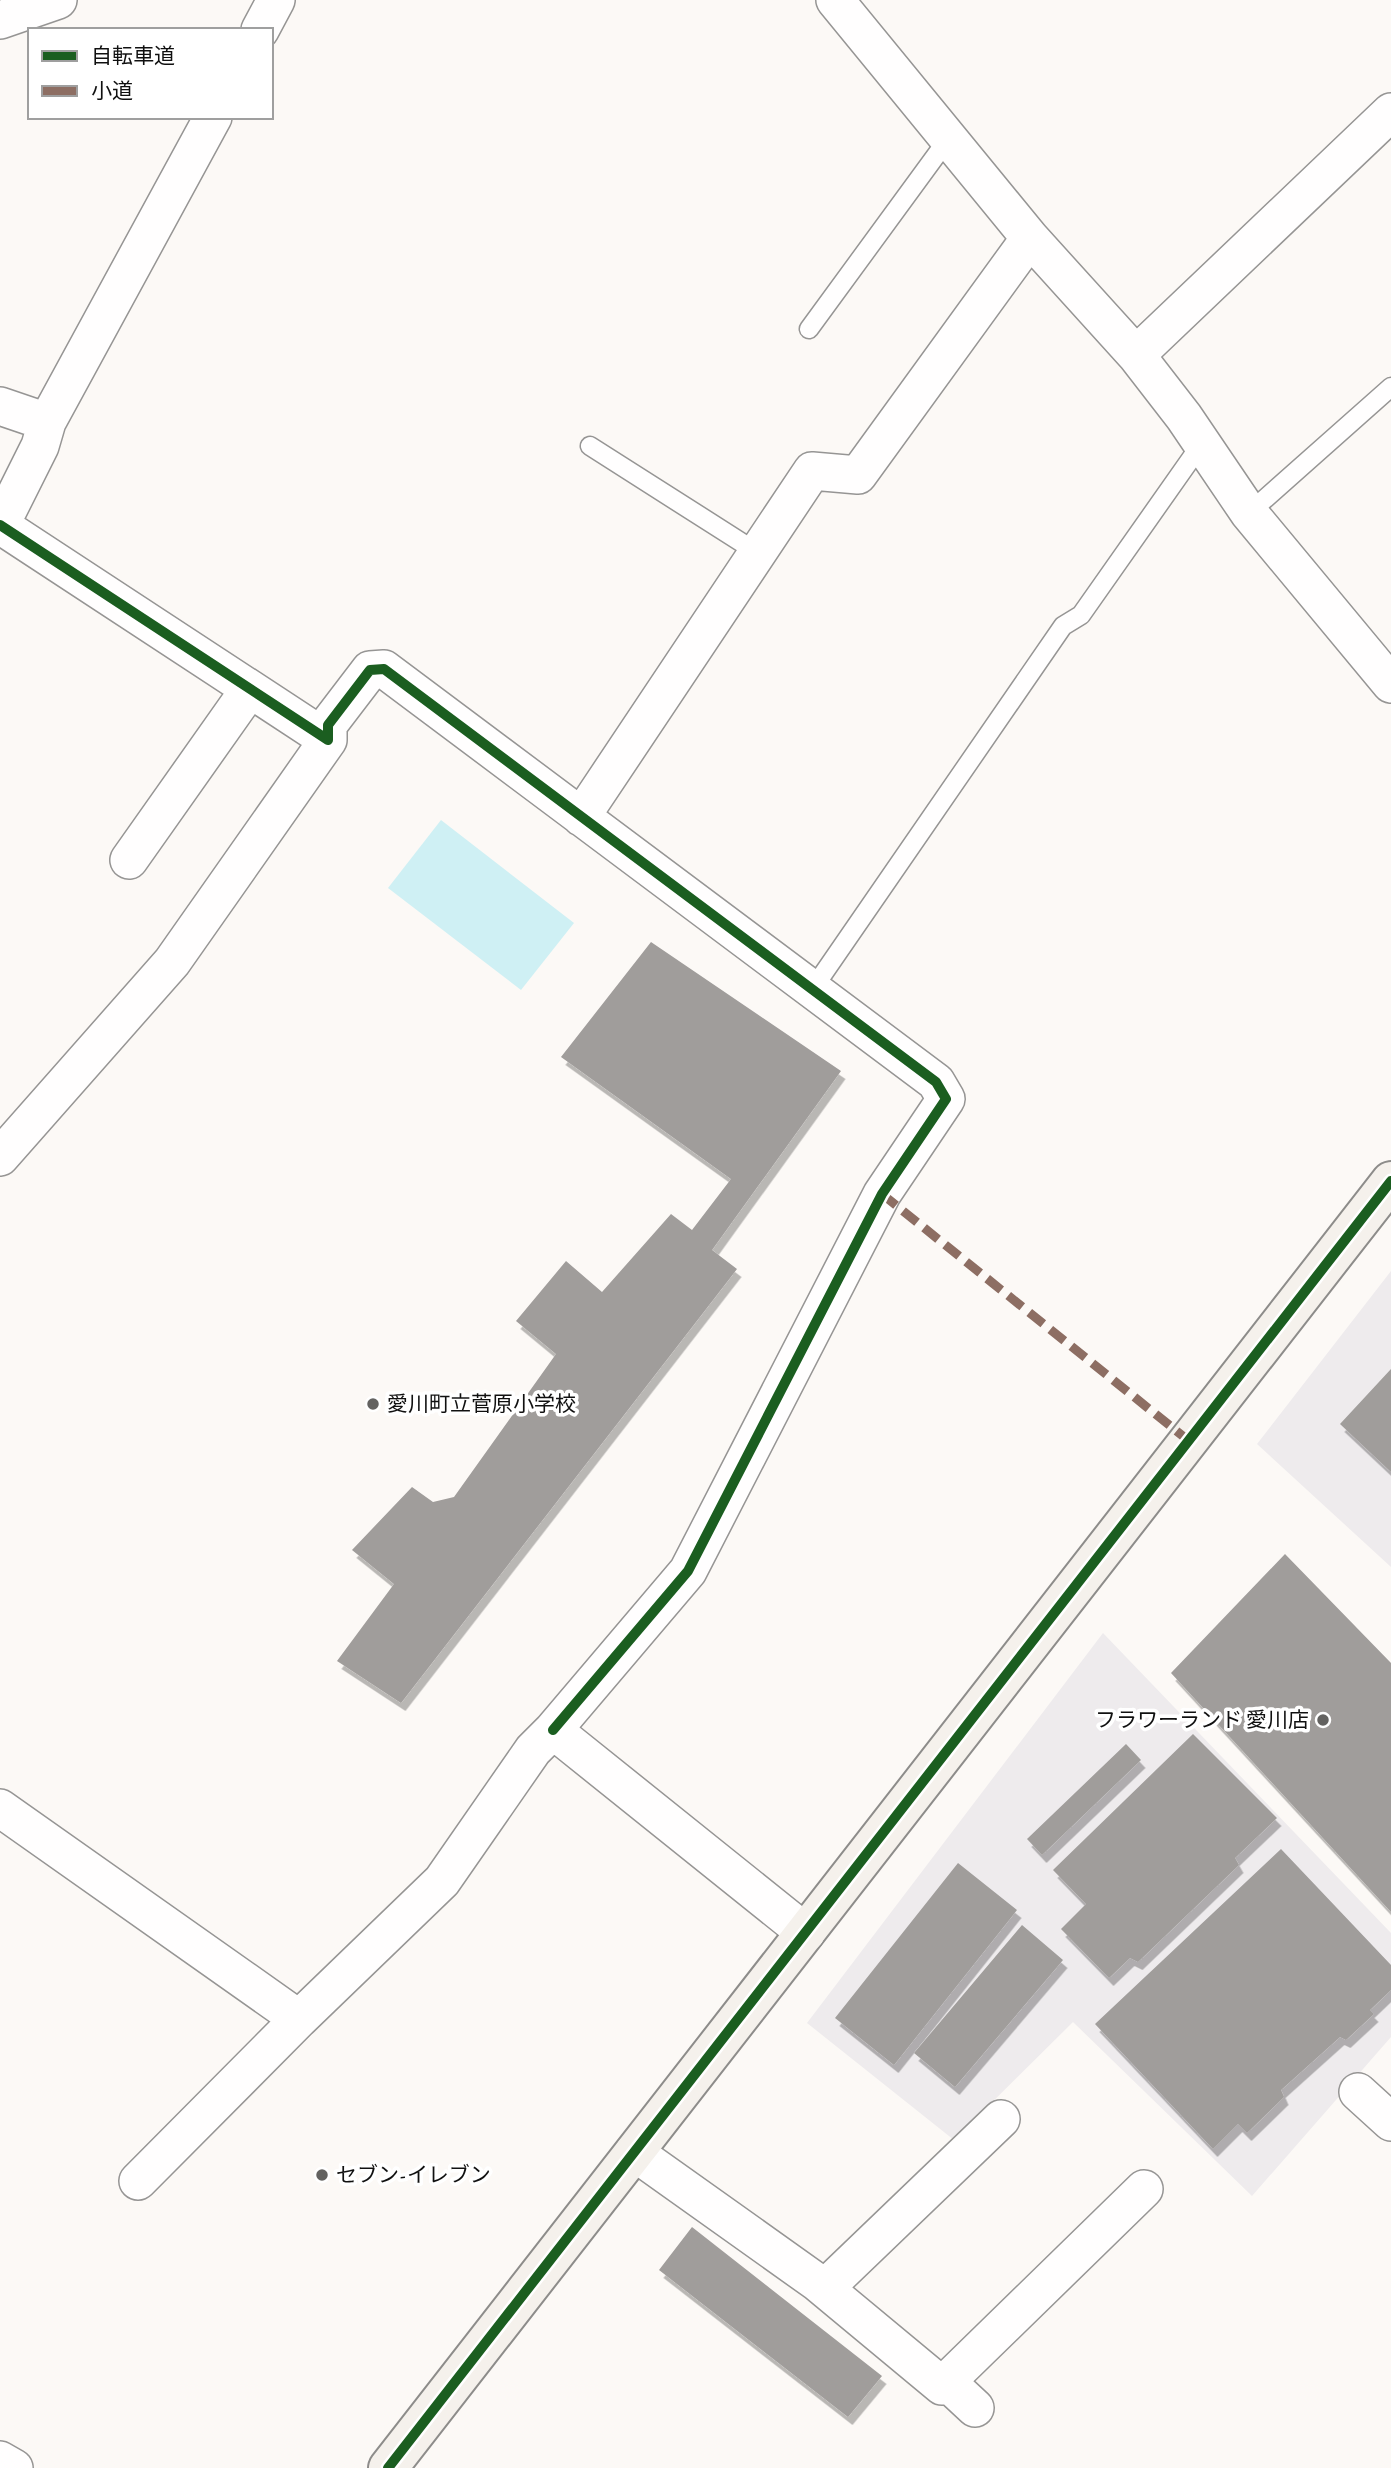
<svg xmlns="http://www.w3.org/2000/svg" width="1391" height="2468" font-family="'Crimson Pro','Noto Sans JP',serif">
  <defs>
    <filter id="shadow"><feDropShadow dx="4.5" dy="8" stdDeviation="0" flood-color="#0004"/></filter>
  </defs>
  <rect width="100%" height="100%" fill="#fcf9f6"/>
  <!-- industrial -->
  <path fill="#eeebed" d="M1391,1271V1567L1257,1444Z
    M1103,1633L1391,1933V2037L1252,2196L1073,2022L954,2140L807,2023Z"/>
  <!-- water -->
  <path fill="#cff0f4" d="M441,820L574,923L521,990L388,888Z"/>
  <!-- building -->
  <path fill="#a09d9b" filter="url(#shadow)" d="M651,942L841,1071L712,1250L737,1269L401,1703L337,1661L394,1584L352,1550L412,1487L433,1502L454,1497L556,1354L516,1321L566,1261L602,1292L671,1214L692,1230L731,1179L561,1057Z
    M1391,1369V1472L1340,1424Z
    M1285,1554L1391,1663V1912L1171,1673Z
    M1193,1734L1277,1818L1235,1858L1239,1865L1138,1962L1130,1958L1109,1978L1061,1929L1086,1904L1053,1870Z
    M1126,1744L1141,1760L1042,1855L1027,1839Z
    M1281,1849L1391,1965V1990L1370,2010L1374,2014L1346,2040L1340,2037L1281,2090L1284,2097L1247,2133L1238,2124L1213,2149L1095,2024Z
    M958,1863L1017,1910L894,2065L835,2018Z
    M1022,1925L1063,1960L955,2087L914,2053Z
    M692,2227L882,2376L848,2417L659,2270Z"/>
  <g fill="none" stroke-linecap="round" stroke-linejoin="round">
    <defs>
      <path id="lane" d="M809,329L948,139
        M590,446L758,553
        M1249,513L1391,387
        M812,990L1063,626L1081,615L1202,443"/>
      <path id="street" d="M835,0L1030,238L1136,355L1184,417L1249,513L1391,684
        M0,20L58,0
        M260,30L276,0
        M1136,355L1391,112
        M0,406L47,422L40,446L0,526
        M47,422L213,117
        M0,525L328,740V725L370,670L384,669L936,1082L946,1099L882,1194L688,1571L553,1730
        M581,817L812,471L858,475L1030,238
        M129,860L249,690
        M0,1157L172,962L328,740
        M0,1808L299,2019L442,1881L533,1750L553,1730L806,1933
        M1358,2092L1391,2122
        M634,2152L818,2283L942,2386L1144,2189
        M138,2181L299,2019
        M825,2288L1001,2119
        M946,2381L975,2408
        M0,2460L14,2468"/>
      <path id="secondary" d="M388,2468L1391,1181"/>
    </defs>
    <!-- lane casing -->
    <use href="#lane" stroke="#969594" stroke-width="21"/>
    <!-- street casing -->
    <use href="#street" stroke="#969594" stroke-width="40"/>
    <!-- secondary casing -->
    <use href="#secondary" stroke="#8d8c8a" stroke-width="42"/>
    <!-- lane -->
    <use href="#lane" stroke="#fffefe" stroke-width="18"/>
    <!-- street -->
    <use href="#street" stroke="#fffefe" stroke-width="37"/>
    <!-- secondary -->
    <use href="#secondary" stroke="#f5f1ec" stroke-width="38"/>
    <!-- quiet -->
    <path stroke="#8d6e63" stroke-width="9" stroke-dasharray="18 9" stroke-linecap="butt" d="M882,1194L1189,1441"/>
    <defs>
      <path id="cycleway" d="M0,525L328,740V725L370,670L384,669L936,1082L946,1099L882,1194L688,1571L553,1730
        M388,2468L1391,1181"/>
    </defs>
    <!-- cycleway casing -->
    <use href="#cycleway" stroke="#fff" stroke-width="15"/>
    <!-- cycleway -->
    <use href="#cycleway" stroke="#1b5e20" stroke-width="10"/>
  </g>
  <!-- markers -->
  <g fill="#636260" stroke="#fff" stroke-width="2.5">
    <circle cx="373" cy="1404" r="7"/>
    <circle cx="1323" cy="1720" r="7"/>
    <circle cx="322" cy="2175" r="7"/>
  </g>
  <g text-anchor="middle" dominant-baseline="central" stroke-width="7" stroke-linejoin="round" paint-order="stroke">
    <!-- poi labels -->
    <g font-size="21" fill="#101010" stroke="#fff" text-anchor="start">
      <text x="387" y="1404">愛川町立菅原小学校</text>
      <text x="1309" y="1720" text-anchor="end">フラワーランド 愛川店</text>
      <text x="336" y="2175">セブン-イレブン</text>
    </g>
  </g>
  <!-- legend -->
  <rect x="28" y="28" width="245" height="91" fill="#ffffff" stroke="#9f9f9f" stroke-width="2"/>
  <rect x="42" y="51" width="35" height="10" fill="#1b5e20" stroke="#9f9f9f" stroke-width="2"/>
  <text x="91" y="63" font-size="21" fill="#101010">自転車道</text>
  <rect x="42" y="86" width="35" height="10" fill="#8d6e63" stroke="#9f9f9f" stroke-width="2"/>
  <text x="91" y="98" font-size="21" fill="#101010">小道</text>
</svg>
